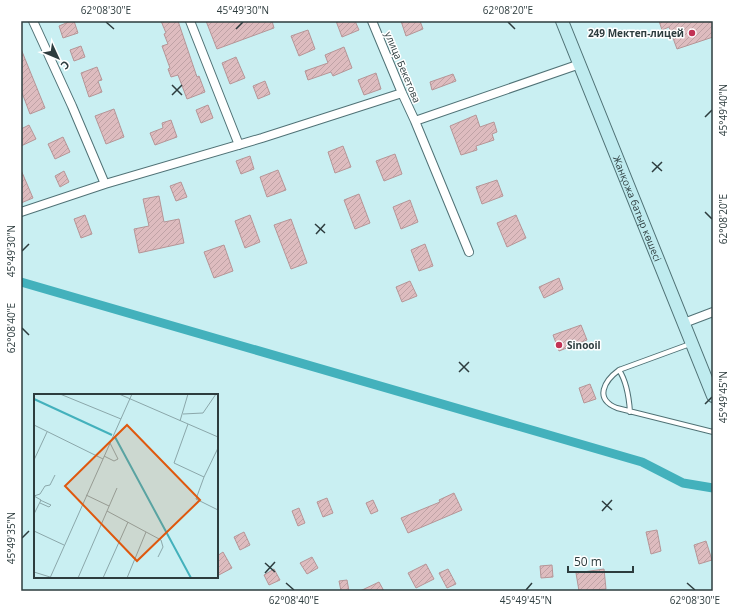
<svg xmlns="http://www.w3.org/2000/svg" width="734" height="612" font-family="'Open Sans',sans-serif">
  <defs>
    <pattern id="building-hatch" width="6" height="6" patternUnits="userSpaceOnUse"><rect width="6" height="6" fill="#debcbf"/><path d="M-1 1l2-2M0 6l6-6M5 7l2-2" fill="none" stroke="#bfa2a5"/></pattern>
  </defs>
  <rect width="100%" height="100%" fill="#c9eff2"/>
  <g fill="none" stroke-linecap="round" stroke-linejoin="round">
    <!-- canal -->
    <path stroke="#43b1bc" stroke-width="9" d="M21,282L642,462L683,483L713,488"/>
  </g>
  <!-- building -->
  <path fill="url(#building-hatch)" stroke="#b59597" d="M71,21H74L78,33L63,38L59,26Z
    M161,21H178L197,77L199,76L205,92L187,99L178,75L171,77L168,69L170,68L162,46L168,44L164,34L166,33Z
    M206,21H272L274,28L217,49Z
    M336,21H355L359,30L342,37Z
    M401,21H420L423,29L406,36Z
    M659,21H713V37L677,49L669,27L662,30Z
    M308,30L315,49L299,56L291,36Z
    M81,46L85,57L74,61L70,50Z
    M344,47L352,68L333,76L331,72L308,80L305,71L328,63L325,55Z
    M21,49L45,108L30,114L21,90Z
    M236,57L245,78L230,84L222,63Z
    M97,67L102,80L98,81L102,92L89,97L81,73Z
    M376,73L381,89L364,95L358,80Z
    M453,74L456,81L432,90L430,82Z
    M265,81L270,94L258,99L253,86Z
    M208,105L213,118L201,123L196,110Z
    M114,109L124,137L106,144L95,116Z
    M476,115L480,127L494,122L497,132L492,134L494,140L476,146L477,150L461,155L450,126Z
    M171,120L177,137L155,145L150,133L163,128L162,123Z
    M29,125L36,139L21,146V129Z
    M63,137L70,152L55,159L48,144Z
    M343,146L351,167L335,173L328,152Z
    M395,154L402,174L384,181L376,161Z
    M250,156L254,169L241,174L236,161Z
    M21,170L33,198L21,203Z
    M278,170L286,190L267,197L260,177Z
    M64,171L69,182L60,187L55,176Z
    M497,180L503,196L482,204L476,187Z
    M181,182L187,197L176,201L170,186Z
    M359,194L370,223L355,229L344,200Z
    M159,196L164,222L179,219L184,243L139,253L134,229L149,226L143,199Z
    M410,200L418,222L401,229L393,207Z
    M85,215L92,234L81,238L74,219Z
    M250,215L260,242L245,248L235,221Z
    M516,215L526,238L507,247L497,223Z
    M291,219L307,263L291,269L274,225Z
    M425,244L433,266L419,271L411,250Z
    M224,245L233,271L214,278L204,252Z
    M559,278L563,289L544,298L539,287Z
    M410,281L417,296L402,302L396,287Z
    M581,325L587,340L559,351L553,335Z
    M590,384L596,399L584,403L579,388Z
    M454,493L462,510L408,533L401,518L440,502L439,500Z
    M327,498L333,513L323,517L317,502Z
    M373,500L378,511L371,514L366,503Z
    M299,508L305,523L298,526L292,511Z
    M657,530L661,551L651,554L646,532Z
    M244,532L250,545L240,550L234,537Z
    M706,541L712,560L699,564L694,545Z
    M223,552L232,568L217,576V556Z
    M312,557L318,568L307,574L300,563Z
    M426,564L434,579L416,588L408,573Z
    M552,565L553,577L541,578L540,566Z
    M274,569L280,580L269,585L264,575Z
    M448,569L456,584L447,588L439,573Z
    M604,569L606,589L579,591L576,573Z
    M347,580L349,591H341L339,581Z
    M379,582L384,591H360Z"/>
  <g fill="none" stroke-linecap="round" stroke-linejoin="round">
    <defs>
      <path id="lane" d="M690,344L619,370C604,381 594,399 617,408L713,432
        M619,370C627,382 629,397 630,412"/>
      <path id="street" d="M33,21L72,106L105,184
        M190,21L239,145
        M372,21L402,93L415,121L469,252
        M415,121L580,64
        M21,212L105,184L262,138L402,93
        M684,323L713,312"/>
      <g id="secondary">
        <path id="s1" d="M562,21L713,396"/>
      </g>
    </defs>
    <!-- lane casing -->
    <use href="#lane" stroke="#507276" stroke-width="6"/>
    <!-- street casing -->
    <use href="#street" stroke="#507276" stroke-width="10"/>
    <!-- secondary casing -->
    <use href="#secondary" stroke="#507276" stroke-width="14"/>
    <!-- lane -->
    <use href="#lane" stroke="#fff" stroke-width="4"/>
    <!-- street -->
    <use href="#street" stroke="#fff" stroke-width="8"/>
    <!-- secondary -->
    <use href="#secondary" stroke="#bfebef" stroke-width="12"/>
  </g>
  <!-- ticks -->
  <path fill="none" stroke="#2d3c3e" stroke-width="1.5" d="M106,22L114,29M508,22L515,29M236,29L243,22M172,85L182,95M172,95L182,85M705,117L712,110M652,162L662,171M652,172L662,162M705,212L712,219M315,224L325,233M316,234L325,224M22,251L29,244M22,328L29,335M459,362L469,372M459,372L469,362M705,404L712,397M602,501L612,510M602,511L612,500M22,538L29,531M265,563L275,572M265,573L275,562M286,583L294,590M687,583L695,590M526,590L532,583"/>
  <!-- markers -->
  <g fill="#c23254" stroke="#fff" stroke-width="1.5">
    <circle cx="692" cy="33" r="4"/>
    <circle cx="559" cy="345" r="4"/>
  </g>
  <g text-anchor="middle" dominant-baseline="central" stroke-width="3" stroke-linejoin="round" paint-order="stroke">
    <!-- poi labels -->
    <g font-size="10" font-weight="bold" fill="#2d3c3e" stroke="#fff" text-anchor="end">
      <text x="684" y="33">249 Мектеп-лицей</text>
      <text x="567" y="345" text-anchor="start">Sinooil</text>
    </g>
    <!-- street labels -->
    <g font-size="10" fill="#2d3c3e" stroke="#fff">
      <text transform="translate(403 67) rotate(67)">улица Бекетова</text>
      <text stroke="none"><textPath href="#s1" startOffset="202">Жанқожа батыр көшесі</textPath></text>
    </g>
  </g>
  <!-- overview -->
  <g transform="translate(34 394)">
    <rect width="184" height="184" fill="#c9eff2"/>
    <path fill="none" stroke="#43b1bc" stroke-width="2" d="M0,5L78,41M81,43L157,184"/>
    <path fill="none" stroke="#8ba7aa" stroke-width="1" d="M26,0L87,25M85,0L184,43M149,20L169,19L182,0M146,27L154,0M154,30L140,69L170,83L184,54M0,31L69,65M70,62L80,67L84,65L76,49M0,66L13,38M170,83L162,105L184,116M52,101L75,112M0,102L6,100L11,92L16,91L21,81M0,102L7,106L0,120M6,109L15,113L17,111L6,106M73,117L127,146L129,153L124,163M0,137L30,151M0,178L16,183M16,184L98,0M44,184L83,94M69,184L94,128M93,184L112,138"/>
    <path fill="#df580e" fill-opacity="0.15" stroke="#df580e" stroke-width="2" d="M93,31L166,106L103,167L31,92Z"/>
    <rect width="184" height="184" fill="none" stroke="#2d3c3e" stroke-width="2"/>
  </g>
  <!-- border -->
  <rect width="734" height="612" fill="none" stroke="#ffffff" stroke-width="44"/>
  <!-- north arrow -->
  <g transform="translate(58 58) rotate(134)" stroke="#ffffff" stroke-width="3" paint-order="stroke">
  <path d="M0-3L7 15L0 10L-7 15Z" fill="#2d3c3e"/>
  <text y="-6" font-size="11" font-weight="bold" text-anchor="middle" fill="#2d3c3e">С</text>
  </g>
  <!-- scale -->
  <path d="M568 566v6h65v-6" fill="none" stroke="#2d3c3e" stroke-width="2"/>
  <text x="574" y="566" font-size="12" fill="#2d3c3e" stroke="#ffffff" stroke-width="3" paint-order="stroke">50 m</text>
  <rect x="22" y="22" width="690" height="568" fill="none" stroke="#2d3c3e" stroke-width="1.5"/>
  <g font-size="10" text-anchor="middle" fill="#2d3c3e">
    <text x="106" y="14">62°08'30"E</text>
    <text x="243" y="14">45°49'30"N</text>
    <text x="508" y="14">62°08'20"E</text>
    <text transform="translate(723 110) rotate(-90)" y="4">45°49'40"N</text>
    <text transform="translate(723 219) rotate(-90)" y="4">62°08'20"E</text>
    <text transform="translate(11 251) rotate(-90)" y="4">45°49'30"N</text>
    <text transform="translate(11 328) rotate(-90)" y="4">62°08'40"E</text>
    <text transform="translate(723 397) rotate(-90)" y="4">45°49'45"N</text>
    <text transform="translate(11 538) rotate(-90)" y="4">45°49'35"N</text>
    <text x="294" y="604">62°08'40"E</text>
    <text x="526" y="604">45°49'45"N</text>
    <text x="695" y="604">62°08'30"E</text>
  </g>
</svg>
